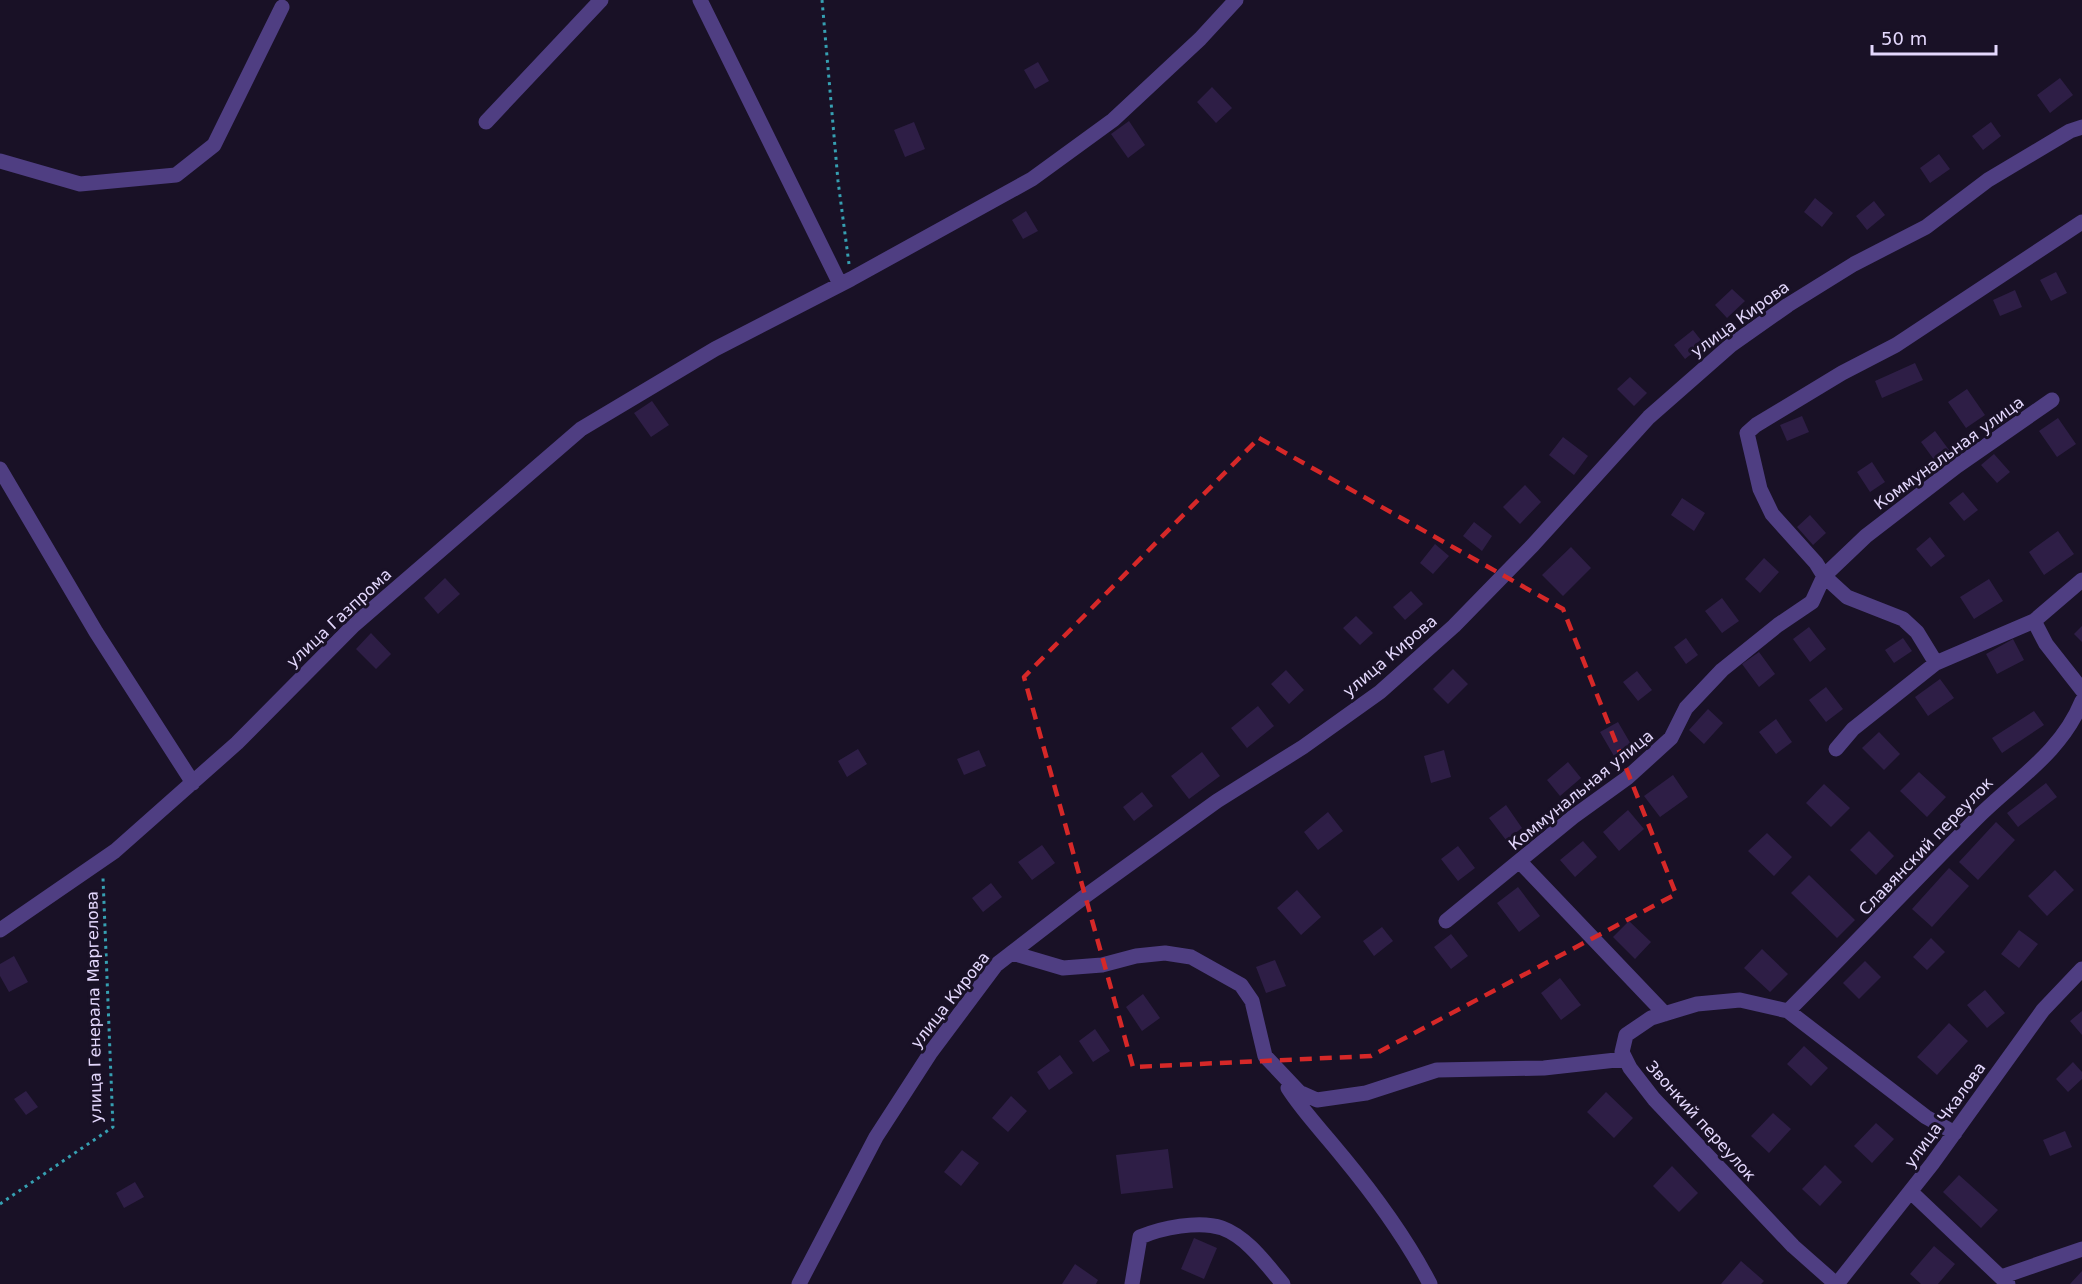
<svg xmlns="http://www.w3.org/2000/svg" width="2082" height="1284" font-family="'DejaVu Sans',sans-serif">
  <rect width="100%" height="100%" fill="#191126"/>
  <!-- building -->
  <path fill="#2e1e46" d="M1038,62L1049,81L1035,89L1024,70Z
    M2060,78L2073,95L2050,113L2037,95Z
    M1212,87L1232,108L1216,123L1197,102Z
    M1129,121L1145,145L1128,158L1111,134Z
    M914,122L925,149L905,157L894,130Z
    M1991,122L2001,136L1983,150L1972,136Z
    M1939,154L1950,169L1930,183L1920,168Z
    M1815,198L1833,213L1822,227L1804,212Z
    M1874,201L1885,215L1867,230L1856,216Z
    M1026,211L1038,231L1023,239L1012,220Z
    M2056,272L2067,293L2051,301L2040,280Z
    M1732,289L1745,301L1727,318L1715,305Z
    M2015,290L2022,307L2000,316L1993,300Z
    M1693,330L1704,344L1685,359L1674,345Z
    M1915,363L1923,380L1882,398L1875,381Z
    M1630,377L1647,393L1634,406L1617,389Z
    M1967,389L1985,415L1966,428L1948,402Z
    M652,401L669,425L651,437L634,413Z
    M1802,416L1809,432L1787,441L1780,425Z
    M2058,418L2076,444L2057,457L2039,431Z
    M1935,431L1949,450L1935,461L1921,442Z
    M1563,437L1588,456L1574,475L1549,455Z
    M1994,454L2010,472L1997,483L1981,465Z
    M1872,462L1885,482L1870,492L1857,472Z
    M1525,485L1541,502L1520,524L1503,507Z
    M1963,492L1978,510L1964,521L1949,503Z
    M1682,498L1705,513L1694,531L1671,515Z
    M1810,515L1826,533L1813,545L1797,527Z
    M1474,522L1492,536L1482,551L1463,536Z
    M2058,531L2074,554L2044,575L2029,552Z
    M1930,537L1945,556L1931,567L1916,549Z
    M1435,544L1449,556L1433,574L1420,563Z
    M1571,547L1591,568L1563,596L1542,575Z
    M1764,558L1779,572L1760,593L1745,579Z
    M445,578L460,594L438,614L424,598Z
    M1989,579L2003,601L1974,619L1960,597Z
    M1411,591L1423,604L1405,620L1393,607Z
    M1722,598L1739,621L1722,633L1705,611Z
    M1356,616L1373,633L1360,645L1343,628Z
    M2082,626V642L2074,634Z
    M1809,627L1826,649L1810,662L1793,639Z
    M371,633L391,654L376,669L356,649Z
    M1686,638L1698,655L1686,664L1674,647Z
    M1903,638L1912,651L1894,663L1885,650Z
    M2013,639L2024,660L1997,674L1986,654Z
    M1759,652L1775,674L1759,687L1742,664Z
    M1453,669L1468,684L1448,704L1433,689Z
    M1286,670L1304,690L1289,704L1271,684Z
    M1637,671L1652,690L1638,701L1623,682Z
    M1940,679L1954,698L1928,716L1915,697Z
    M1826,687L1843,709L1826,722L1809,700Z
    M1258,706L1274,726L1247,748L1231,728Z
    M1708,709L1723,723L1704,744L1689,730Z
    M2034,711L2044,725L2002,753L1992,738Z
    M1776,719L1792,742L1776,754L1759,732Z
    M1618,722L1632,746L1614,756L1600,732Z
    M1879,732L1900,754L1884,770L1862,748Z
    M858,749L867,764L847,777L838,761Z
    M979,750L986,766L964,775L957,759Z
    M1444,750L1451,777L1431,783L1424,756Z
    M1202,752L1220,776L1189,799L1171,776Z
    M1568,762L1581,778L1560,796L1547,780Z
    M1919,772L1946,797L1927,817L1900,791Z
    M1673,775L1688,797L1660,817L1644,796Z
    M2046,783L2057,797L2018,827L2007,813Z
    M1824,784L1850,808L1831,827L1806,803Z
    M1142,792L1153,806L1134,821L1123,807Z
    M1506,805L1522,828L1506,840L1489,818Z
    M1628,810L1644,829L1619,851L1603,832Z
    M1328,812L1343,831L1318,850L1304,832Z
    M1996,822L2015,840L1978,880L1959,862Z
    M1869,831L1894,856L1876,875L1850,850Z
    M1767,833L1792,857L1774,876L1748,851Z
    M1583,841L1597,857L1575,877L1560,860Z
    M1042,845L1055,863L1032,880L1018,862Z
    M1458,846L1475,868L1458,881L1441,859Z
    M1949,868L1969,886L1932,927L1912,909Z
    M2055,870L2074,890L2047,916L2028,896Z
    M1809,875L1855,920L1837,938L1791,893Z
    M991,883L1002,897L983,912L972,898Z
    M1518,887L1540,916L1519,932L1497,903Z
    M1297,890L1321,917L1301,935L1277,908Z
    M1629,921L1651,942L1635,959L1613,937Z
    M1382,927L1393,941L1374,956L1363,941Z
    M2019,930L2038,944L2019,968L2001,954Z
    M1451,934L1468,956L1451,969L1434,947Z
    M1931,938L1945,952L1927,970L1913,957Z
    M1762,949L1788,974L1770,992L1744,968Z
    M14,956L28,982L9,992L0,976V964Z
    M1275,960L1286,986L1266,993L1256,967Z
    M1865,961L1881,977L1859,999L1843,983Z
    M1560,978L1581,1005L1561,1020L1541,993Z
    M1985,990L2005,1013L1987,1028L1967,1005Z
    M1143,994L1160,1018L1142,1031L1126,1007Z
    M2082,1011V1035L2070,1021Z
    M1949,1023L1968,1041L1937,1075L1917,1057Z
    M1095,1029L1110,1051L1093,1062L1079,1041Z
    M1804,1046L1828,1068L1811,1086L1787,1064Z
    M1060,1055L1073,1073L1049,1090L1037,1072Z
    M2073,1062L2082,1072V1079L2068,1092L2056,1079Z
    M26,1091L38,1107L26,1115L14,1099Z
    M1606,1092L1633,1118L1614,1138L1587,1112Z
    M1011,1096L1027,1111L1008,1132L992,1118Z
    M1773,1113L1791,1129L1769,1153L1751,1136Z
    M1876,1123L1894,1139L1872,1163L1854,1146Z
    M2065,1131L2072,1147L2050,1156L2043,1140Z
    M1168,1149L1173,1188L1121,1194L1116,1155Z
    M962,1150L979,1163L961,1186L944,1172Z
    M1825,1165L1842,1182L1820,1206L1802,1189Z
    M1672,1166L1698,1193L1679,1212L1653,1186Z
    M1959,1175L1998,1210L1981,1228L1943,1192Z
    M135,1182L144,1197L124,1208L116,1193Z
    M1194,1238L1217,1248L1204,1279L1181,1269Z
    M1934,1246L1955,1264L1938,1284H1921L1910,1274Z
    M1741,1261L1764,1281L1761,1284H1721Z
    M1075,1264L1098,1280L1096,1284H1062Z
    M2082,1271V1284H2070Z"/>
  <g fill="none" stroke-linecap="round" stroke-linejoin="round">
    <!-- path -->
    <path stroke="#36a0b2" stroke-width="3" stroke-dasharray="3 4.5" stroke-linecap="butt" d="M822,0L838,181L849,264
      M0,1204L113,1127L103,878"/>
    <!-- minor -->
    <path stroke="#4f3e82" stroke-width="15" d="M700,0L840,284
      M486,122L601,0
      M0,161L80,184L176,175L214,145L282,7
      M0,469L96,632L193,783
      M2034,621L2046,644L2082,690
      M1936,663L1917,632L1903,619L1847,597L1824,576L1816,563L1772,514L1760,489L1747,433L1756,425L1842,373L1896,345L2082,222
      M1836,749L1853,729L1936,663L2034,621L2082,580
      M1521,863L1665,1014
      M1446,921L1573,817L1627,778L1671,738L1686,708L1722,670L1778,625L1812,602L1824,576L1866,536L1957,466L2052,400
      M0,930L115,851L237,743L354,625L581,429L715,349L851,279L1032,179L1113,120L1200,39L1236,0
      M1012,953L1063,968L1102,965L1136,956L1165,953L1191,957L1241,985L1252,1001L1265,1056L1299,1092L1317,1100L1366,1093L1437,1070L1544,1068L1625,1059
      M1788,1011C1851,948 1913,882 1977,818C2015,780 2061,753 2082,701
      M1288,1088C1304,1113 1324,1133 1343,1157C1376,1197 1406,1238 1430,1284
      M1911,1192L2008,1284
      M2001,1277L2082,1249
      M799,1284L876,1137L931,1052L996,965L1084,897L1217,801L1303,747L1380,692L1454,626L1533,545L1649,417L1731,345L1788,305L1854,264L1926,227L1988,180L2070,131L2082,127
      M1132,1284L1140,1237C1161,1228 1199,1220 1222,1228C1247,1237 1266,1264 1283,1284
      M1836,1284L1793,1246L1654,1099L1630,1068L1622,1052L1626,1035L1651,1018L1697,1004L1740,1000L1788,1011L1926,1117L1955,1133
      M1837,1284L1932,1164L2043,1010L2082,969"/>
  </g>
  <!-- marked area -->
  <path fill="none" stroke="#d62828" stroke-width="4.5" stroke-dasharray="12 8" stroke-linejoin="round" d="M1259,438L1563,609L1676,894L1371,1056L1133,1067L1024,677Z"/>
  <g text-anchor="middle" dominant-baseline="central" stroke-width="6" stroke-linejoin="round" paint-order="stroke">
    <!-- street labels -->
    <g font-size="16" fill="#e4d8fd" stroke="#191126">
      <text transform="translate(1740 319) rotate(-36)">улица Кирова</text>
      <text transform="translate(1949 453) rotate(-36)">Коммунальная улица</text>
      <text transform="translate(339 618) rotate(-43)">улица Газпрома</text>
      <text transform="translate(1390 656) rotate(-40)">улица Кирова</text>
      <text transform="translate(1581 790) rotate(-39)">Коммунальная улица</text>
      <text transform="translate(1926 846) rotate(-46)">Славянский переулок</text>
      <text transform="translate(950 1000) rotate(-52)">улица Кирова</text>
      <text transform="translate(94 1007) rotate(-91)">улица Генерала Маргелова</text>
      <text transform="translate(1945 1115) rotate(-54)">улица Чкалова</text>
      <text transform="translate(1701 1121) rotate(48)">Звонкий переулок</text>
    </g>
  </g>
  <!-- scale -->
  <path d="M1872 45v9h124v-9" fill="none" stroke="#e4d8fd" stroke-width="3"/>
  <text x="1881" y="45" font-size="18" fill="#e4d8fd" stroke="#191126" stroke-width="4.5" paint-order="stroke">50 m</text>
</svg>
